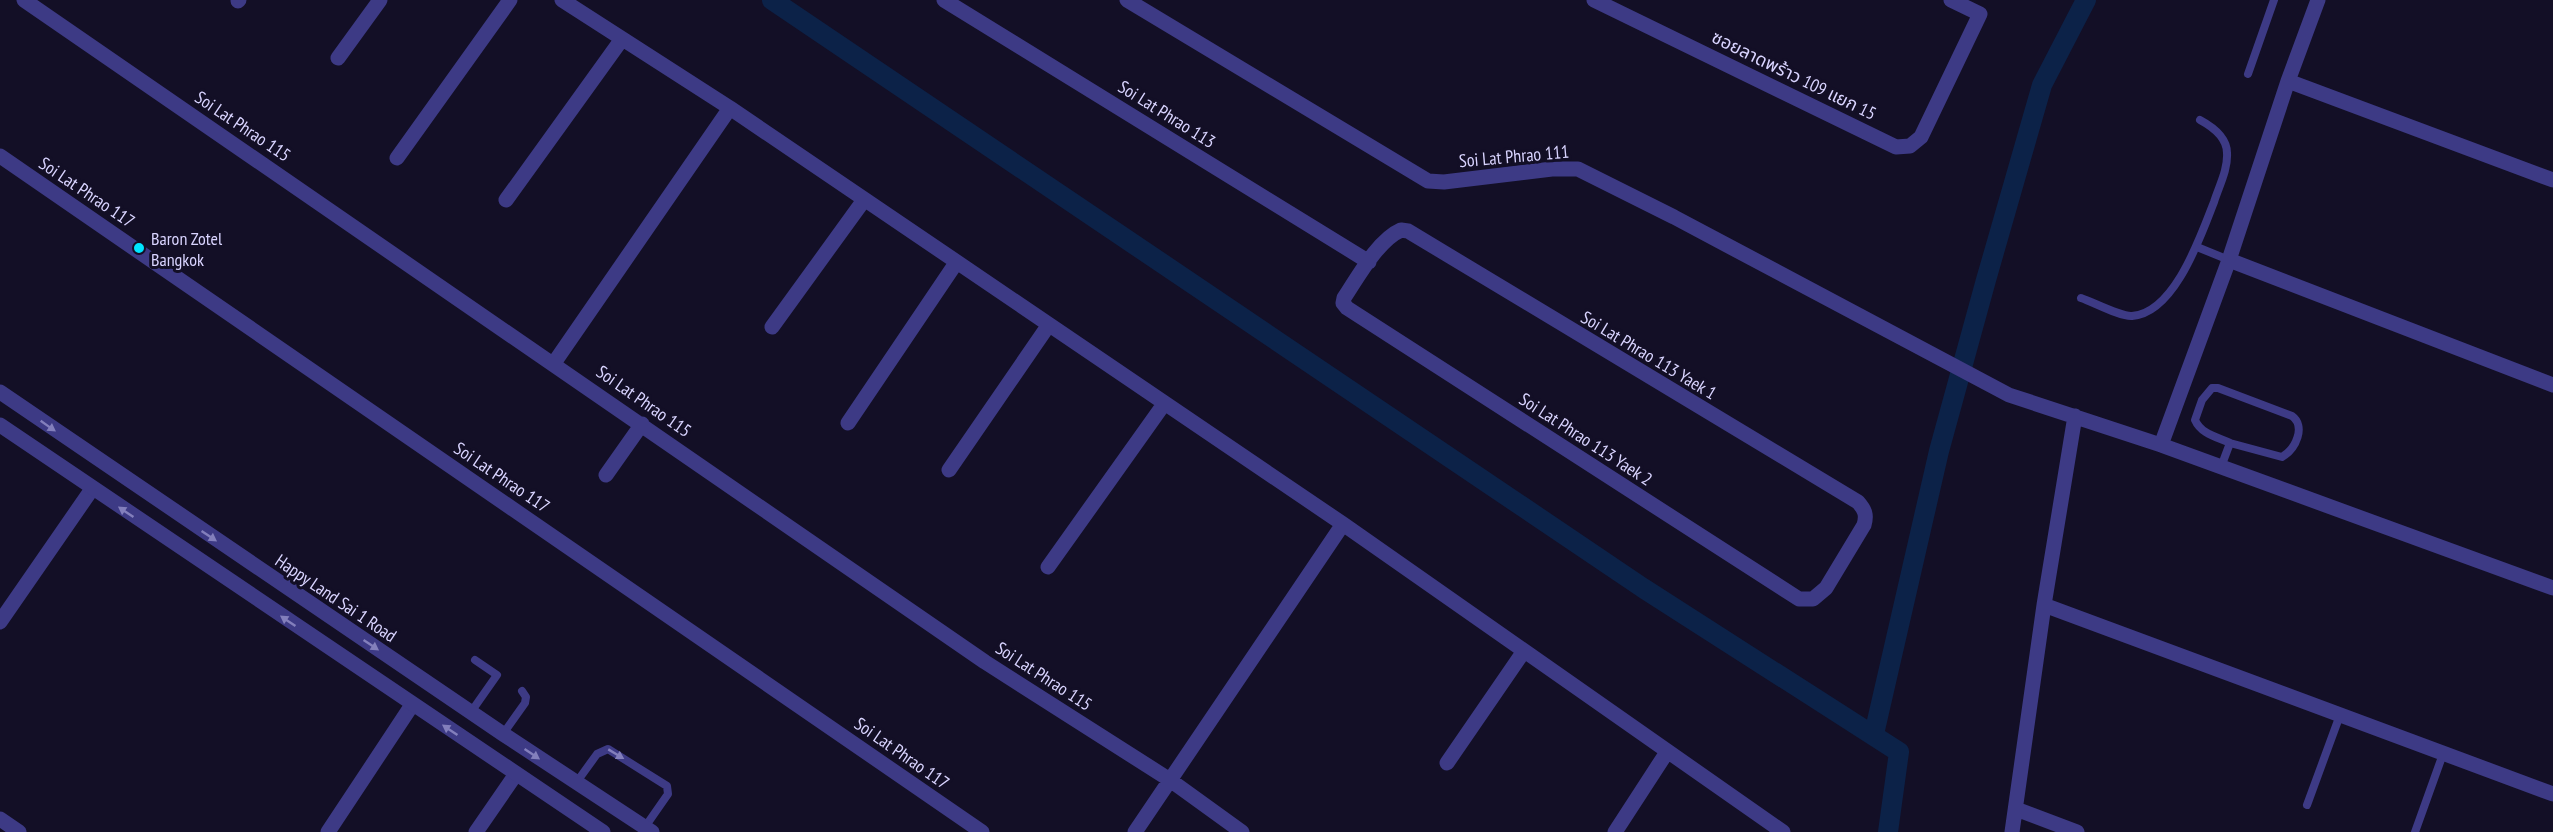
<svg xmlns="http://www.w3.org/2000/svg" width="2553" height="832" font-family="'PT Sans Narrow','Noto Sans Thai',sans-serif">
  <rect width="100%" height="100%" fill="#130f26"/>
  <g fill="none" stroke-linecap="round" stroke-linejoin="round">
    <!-- canal -->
    <path stroke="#0c2248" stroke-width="20" d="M772,0L1643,588L1899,752L1888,832
      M1874,734L1939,451L1986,280L2042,85L2086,0"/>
    <!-- service -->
    <path stroke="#3d3a85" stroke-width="8" d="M2248,74L2274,0
      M2197,247L2229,260
      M2081,298C2093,302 2121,317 2132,316C2175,313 2201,235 2214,202C2219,186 2228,170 2227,153C2227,137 2213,127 2200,120
      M2221,467L2230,443L2282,457C2296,449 2306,426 2292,416L2218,388H2212L2202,400L2195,420C2201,434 2217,437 2230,443
      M471,712L497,675L475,660
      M503,734L525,703L526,697L522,691
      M576,783L597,754L608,749L667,786L668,794L645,827
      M2307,805L2340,715
      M2415,832L2443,754"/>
    <!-- minor -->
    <path stroke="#3d3a85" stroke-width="15" d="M24,0L985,662L1170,780L1242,832
      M562,0L730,108L1343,524L1783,832
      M944,0L1369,262
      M1127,0L1428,181L1444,182L1552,169H1578L1674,217L2009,395L2161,445L2553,588
      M1594,0L1896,147L1910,146L1921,137L1980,14L1951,0
      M238,1L239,0
      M338,58L380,0
      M2288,81L2553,180
      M0,156L982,832
      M397,158L510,0
      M506,200L622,39
      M1401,230L1408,231L1858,502C1865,510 1867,515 1864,525L1826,588L1813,599H1799L1347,308L1343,303L1344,298C1358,277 1378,240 1401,230Z
      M2229,260L2553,385
      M772,327L864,200
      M554,363L730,108
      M848,423L956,263
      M2161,445L2229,260L2288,81L2318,0
      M949,470L1048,326
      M606,475L642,424
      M1048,567L1164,404
      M2044,605L2553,794
      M0,622L92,489
      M1447,763L1524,651
      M2016,809L2077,832
      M0,819L19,832
      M328,832L412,705
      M476,832L516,774
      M1135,832L1343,524
      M1615,832L1667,752
      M2012,832L2044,605L2075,416"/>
    <!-- tertiary -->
    <path stroke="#3d3a85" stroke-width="15" d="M0,392L503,734L652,832
      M0,425L603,832"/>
  </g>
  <!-- one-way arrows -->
  <defs><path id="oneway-solid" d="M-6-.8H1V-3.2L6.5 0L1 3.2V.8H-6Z" transform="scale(1.5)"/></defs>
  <g fill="#837fbc">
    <use href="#oneway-solid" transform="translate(48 426) rotate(35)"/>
    <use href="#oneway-solid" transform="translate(126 512) rotate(-146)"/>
    <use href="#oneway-solid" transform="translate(209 536) rotate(34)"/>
    <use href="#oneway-solid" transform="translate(288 621) rotate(-146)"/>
    <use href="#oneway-solid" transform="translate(371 645) rotate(34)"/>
    <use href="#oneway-solid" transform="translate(450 730) rotate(-146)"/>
    <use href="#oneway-solid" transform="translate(532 754) rotate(34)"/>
    <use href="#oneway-solid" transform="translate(616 754) rotate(31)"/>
  </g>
  <!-- markers -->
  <circle fill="#00e5ff" stroke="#130f26" stroke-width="2" cx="139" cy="248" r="6"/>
  <g text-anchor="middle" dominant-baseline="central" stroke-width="6" stroke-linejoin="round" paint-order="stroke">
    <!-- street labels -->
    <g font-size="18" fill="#d9d4ff" stroke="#130f26">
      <text transform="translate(1794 75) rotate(26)">ซอยลาดพร้าว 109 แยก 15</text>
      <text transform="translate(1167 114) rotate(32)">Soi Lat Phrao 113</text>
      <text transform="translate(243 126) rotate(34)">Soi Lat Phrao 115</text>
      <text transform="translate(1514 156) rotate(-5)">Soi Lat Phrao 111</text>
      <text transform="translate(87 192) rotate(34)">Soi Lat Phrao 117</text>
      <text transform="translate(1649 355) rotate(31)">Soi Lat Phrao 113 Yaek 1</text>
      <text transform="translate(644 401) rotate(35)">Soi Lat Phrao 115</text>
      <text transform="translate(1586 439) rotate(33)">Soi Lat Phrao 113 Yaek 2</text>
      <text transform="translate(502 477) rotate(34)">Soi Lat Phrao 117</text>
      <text transform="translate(336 598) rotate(34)">Happy Land Sai 1 Road</text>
      <text transform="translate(1044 676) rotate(33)">Soi Lat Phrao 115</text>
      <text transform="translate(902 753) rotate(35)">Soi Lat Phrao 117</text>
    </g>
    <!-- poi labels -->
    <g font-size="18" fill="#d9d4ff" stroke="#130f26" text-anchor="start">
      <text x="151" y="238">Baron Zotel<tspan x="151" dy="21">Bangkok</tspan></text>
    </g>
  </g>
</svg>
